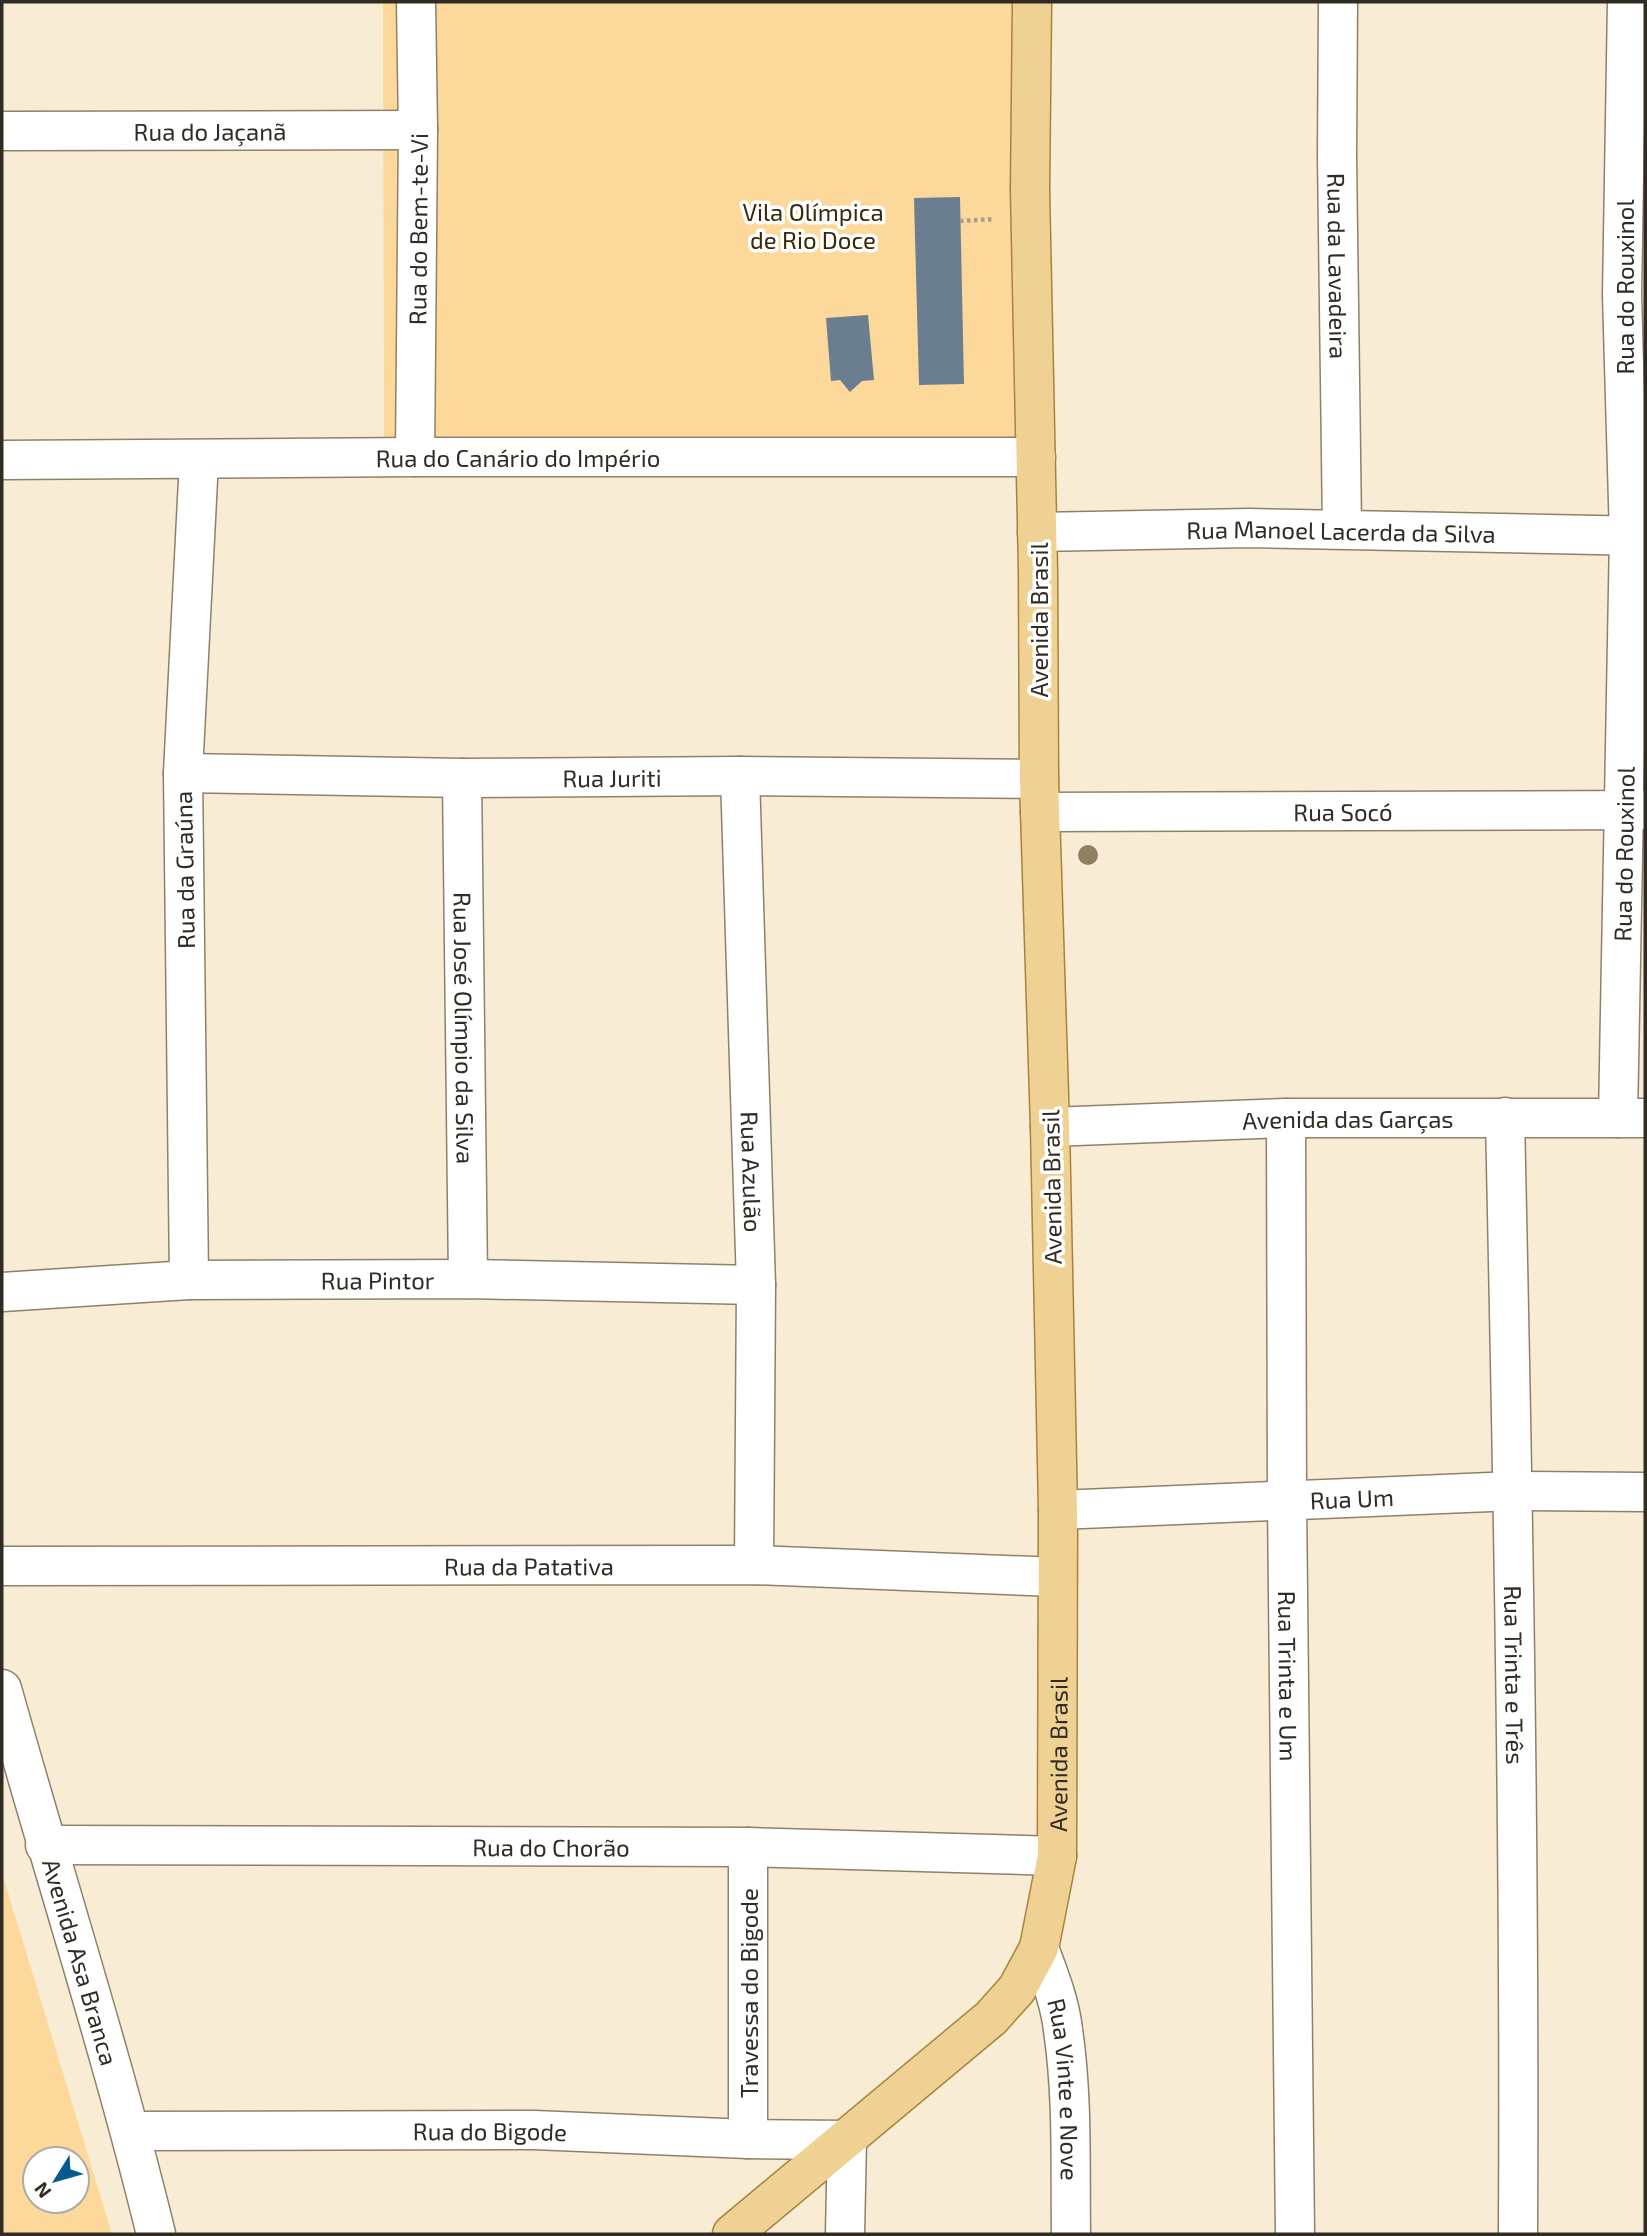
<svg xmlns="http://www.w3.org/2000/svg" width="1647" height="2236" font-family="'Exo 2',sans-serif">
  <rect width="100%" height="100%" fill="#f9ecd4"/>
  <!-- green -->
  <path fill="#fcd99b" fill-rule="evenodd" d="M383,2H1037L1036,451L384,442Z
    M2,1873L112,2234H2ZM35,2159H77V2201H35Z"/>
  <!-- building -->
  <path fill="#6a7e8f" d="M960,197L964,384L919,385L914,198Z
    M868,315L874,380L862,381L850,392L840,380L831,381L826,318Z"/>
  <g fill="none" stroke-linecap="round" stroke-linejoin="round">
    <defs>
      <g id="minor">
        <path id="s1" d="M1338,2L1337,156L1342,529"/>
        <path id="s2" d="M2,131L418,130"/>
        <path id="s3" d="M415,457L418,130L416,2"/>
        <path id="s4" d="M2,460L415,457H1036"/>
        <path id="s5" d="M1037,532L1249,528L1645,536"/>
        <path id="s6" d="M183,773L462,778L740,776L1039,779"/>
        <path id="s7" d="M740,776L756,1285L754,1565"/>
        <path id="s8" d="M462,778L468,1279"/>
        <path id="s9" d="M1040,812L1645,810"/>
        <path id="s10" d="M1505,1117C1513,1490 1520,1862 1518,2234"/>
        <path id="s11" d="M1286,1118L1287,1502L1295,2234"/>
        <path id="s12" d="M1618,1118L1629,536L1622,295L1627,2"/>
        <path d="M189,1280L183,773L199,460"/>
        <path id="s13" d="M2,1292L189,1280L468,1279L756,1285"/>
        <path id="s14" d="M1058,1510L1514,1491L1645,1492"/>
        <path id="s15" d="M2,1566L754,1565L1057,1577"/>
        <path id="s16" d="M45,1845L748,1847L1057,1856"/>
        <path d="M748,1847V2139"/>
        <path id="s17" d="M1039,1948C1049,1975 1060,2002 1063,2030C1073,2097 1070,2167 1071,2234"/>
        <path id="s18" d="M131,2131L534,2130L748,2139L847,2140L845,2234"/>
      </g>
      <g id="tertiary">
        <path id="s19" d="M2,1689C53,1871 111,2051 156,2234"/>
      </g>
      <g id="secondary">
        <path id="s20" d="M1050,1127L1286,1118H1645"/>
      </g>
      <g id="primary">
        <path id="s21" d="M732,2234L991,2018L1017,1989L1039,1948L1057,1856L1058,1510L1050,1127L1039,779L1038,571L1030,190L1032,2"/>
      </g>
    </defs>
    <!-- minor casing -->
    <use href="#minor" stroke="#8e816c" stroke-width="41"/>
    <!-- tertiary casing -->
    <use href="#tertiary" stroke="#8e816c" stroke-width="41"/>
    <!-- secondary casing -->
    <use href="#secondary" stroke="#8e816c" stroke-width="41"/>
    <!-- primary casing -->
    <use href="#primary" stroke="#a7833e" stroke-width="41"/>
    <!-- path -->
    <path stroke="#a79d8b" stroke-width="4.5" stroke-dasharray="3.5 3.5" stroke-linecap="butt" d="M960,221L995,219"/>
    <!-- minor -->
    <use href="#minor" stroke="#fff" stroke-width="38"/>
    <!-- tertiary -->
    <use href="#tertiary" stroke="#fff" stroke-width="38"/>
    <!-- secondary -->
    <use href="#secondary" stroke="#fff" stroke-width="38"/>
    <!-- primary -->
    <use href="#primary" stroke="#f0d194" stroke-width="38"/>
  </g>
  <!-- trees -->
  <circle fill="#8f8062" cx="1088" cy="855" r="10"/>
  <g text-anchor="middle" dominant-baseline="central" stroke-width="7" stroke-linejoin="round" paint-order="stroke">
    <!-- street labels -->
    <g font-size="24" fill="#312c23" stroke="#fff">
      <text stroke="none"><textPath href="#s2" startOffset="208">Rua do Jaçanã</textPath></text>
      <text stroke="none"><textPath href="#s3" startOffset="228">Rua do Bem-te-Vi</textPath></text>
      <text stroke="none"><textPath href="#s1" startOffset="264">Rua da Lavadeira</textPath></text>
      <text transform="translate(1624 287) rotate(-90)">Rua do Rouxinol</text>
      <text stroke="none"><textPath href="#s4" startOffset="516">Rua do Canário do Império</textPath></text>
      <text stroke="none"><textPath href="#s5" startOffset="304">Rua Manoel Lacerda da Silva</textPath></text>
      <text transform="translate(1038 620) rotate(-90)">Avenida Brasil</text>
      <text stroke="none"><textPath href="#s6" startOffset="429">Rua Juriti</textPath></text>
      <text stroke="none"><textPath href="#s9" startOffset="303">Rua Socó</textPath></text>
      <text stroke="none"><textPath href="#s12" startOffset="264">Rua do Rouxinol</textPath></text>
      <text transform="translate(184 870) rotate(-91)">Rua da Graúna</text>
      <text stroke="none"><textPath href="#s8" startOffset="250">Rua José Olímpio da Silva</textPath></text>
      <text stroke="none"><textPath href="#s20" startOffset="298">Avenida das Garças</textPath></text>
      <text stroke="none"><textPath href="#s7" startOffset="396">Rua Azulão</textPath></text>
      <text transform="translate(1051 1187) rotate(-91)">Avenida Brasil</text>
      <text stroke="none"><textPath href="#s13" startOffset="376">Rua Pintor</textPath></text>
      <text stroke="none"><textPath href="#s14" startOffset="294">Rua Um</textPath></text>
      <text stroke="none"><textPath href="#s15" startOffset="527">Rua da Patativa</textPath></text>
      <text stroke="none"><textPath href="#s11" startOffset="558">Rua Trinta e Um</textPath></text>
      <text stroke="none"><textPath href="#s10" startOffset="558">Rua Trinta e Três</textPath></text>
      <text stroke="none"><textPath href="#s21" startOffset="618">Avenida Brasil</textPath></text>
      <text stroke="none"><textPath href="#s16" startOffset="506">Rua do Chorão</textPath></text>
      <text stroke="none"><textPath href="#s19" startOffset="284">Avenida Asa Branca</textPath></text>
      <text transform="translate(748 1993) rotate(-90)">Travessa do Bigode</text>
      <text stroke="none"><textPath href="#s17" startOffset="145">Rua Vinte e Nove</textPath></text>
      <text stroke="none"><textPath href="#s18" startOffset="359">Rua do Bigode</textPath></text>
    </g>
    <!-- park labels -->
    <g font-size="24" fill="#392805" stroke="#fff">
      <text x="813" y="211">Vila Olímpica<tspan x="813" dy="28">de Rio Doce</tspan></text>
    </g>
  </g>
  <!-- border -->
  <rect width="1647" height="2236" fill="none" stroke="#312c23" stroke-width="7"/>
  <!-- north arrow -->
  <g transform="translate(56 2180) rotate(233)"><circle r="33" fill="#ffffff" stroke="#adaba7" stroke-width="2"/>
  <path d="M0-5L12 26L0 18L-12 26Z" fill="#055b8d"/>
  <text y="-10" font-size="19" font-weight="bold" text-anchor="middle" fill="#312c23">N</text>
  </g>
</svg>
